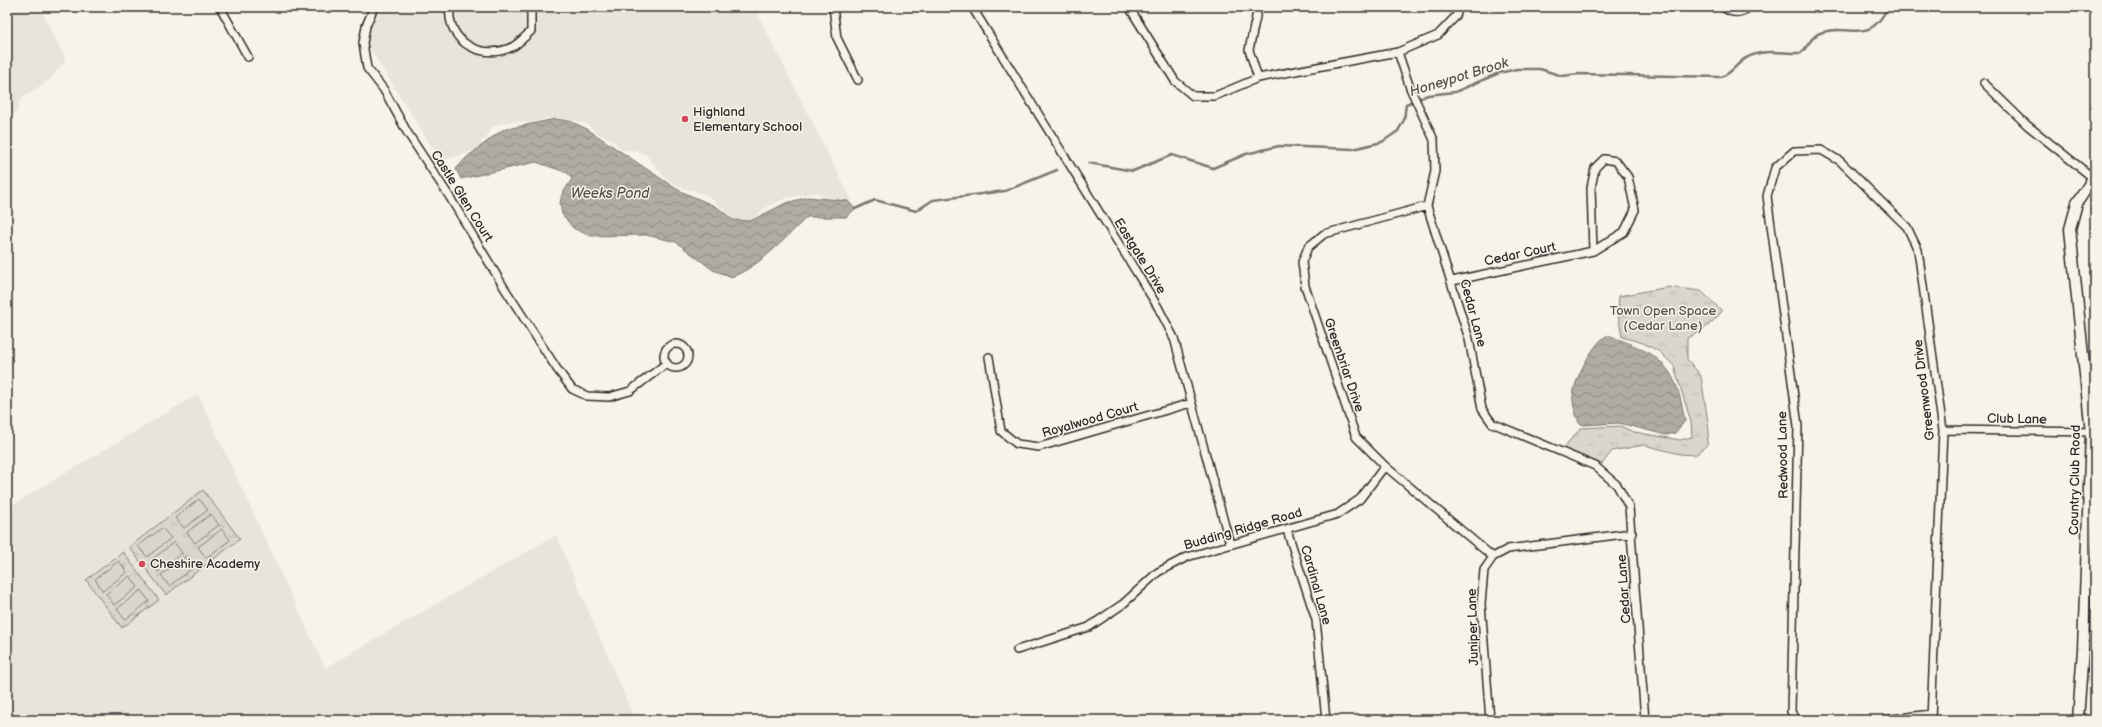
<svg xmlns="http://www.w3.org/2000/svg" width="2102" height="727" font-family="'Balsamiq Sans',sans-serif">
  <defs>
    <pattern id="grass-tufts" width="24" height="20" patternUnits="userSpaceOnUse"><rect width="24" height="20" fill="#dad6cc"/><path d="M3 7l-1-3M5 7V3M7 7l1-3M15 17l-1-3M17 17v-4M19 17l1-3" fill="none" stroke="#bbb8af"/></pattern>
    <pattern id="water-waves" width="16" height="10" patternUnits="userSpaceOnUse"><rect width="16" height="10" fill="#afaca4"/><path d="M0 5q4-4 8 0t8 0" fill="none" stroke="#8f8c86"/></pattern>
  </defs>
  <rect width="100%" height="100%" fill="#f7f3e8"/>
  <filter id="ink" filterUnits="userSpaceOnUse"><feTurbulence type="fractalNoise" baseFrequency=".025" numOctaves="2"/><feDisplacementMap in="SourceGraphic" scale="8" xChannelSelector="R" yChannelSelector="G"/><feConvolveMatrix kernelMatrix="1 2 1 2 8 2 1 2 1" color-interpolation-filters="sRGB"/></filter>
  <g filter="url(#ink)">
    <!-- built -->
    <path fill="#e8e4da" d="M7,7H39L65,58L64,62L48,81L20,99L17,112L7,118Z
      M387,7H754L852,201L825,202L822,195L817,192L787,198L768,206L751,220L743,230L732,217L707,196L695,191L685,189L666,179L645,154L633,150H621L614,141L595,132L587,124L569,119L546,118L533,123L512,121L498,124L489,130L486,139L480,142L495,154L473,151L447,159L444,162V166L360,33Z
      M198,394L325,668L556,535L635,720H7V508Z"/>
    <!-- grass -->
    <path fill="url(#grass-tufts)" stroke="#82807c" d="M1669,287L1701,291L1722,311C1711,325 1702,331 1687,338V359L1701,376L1709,429L1707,446L1695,455L1680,454L1644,445L1612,451L1602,464L1563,448L1581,428L1620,426L1634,432L1680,440L1692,437L1691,422L1674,366L1660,352L1643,343L1622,337L1618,313L1619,296Z
      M203,490L240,539L166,595L129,547Z
      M123,552L159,600L122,628L86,580Z"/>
    <!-- garden -->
    <path fill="#dad6cc" stroke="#82807c" d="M199,499L208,510L184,528L175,518Z
      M211,514L219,525L195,543L187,532Z
      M162,528L171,538L147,557L138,546Z
      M222,529L230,540L206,558L198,547Z
      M174,542L182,553L158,572L150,561Z
      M185,557L193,568L169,586L161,575Z
      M119,561L127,572L103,591L95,579Z
      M130,576L138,587L114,605L106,594Z
      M141,590L149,601L125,620L117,609Z"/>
    <!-- water -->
    <path fill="url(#water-waves)" stroke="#7a7874" d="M555,119L570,121L587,129L678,190L717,207L733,220L750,221L786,203L808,197L848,201L855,209L846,217H807C783,240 763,264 732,277L713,270L676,242L646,235L590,236L573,228L562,214L560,203L562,194L572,179L568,173L536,162L461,179L456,169L467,157L502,130Z
      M1606,336C1616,337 1625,342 1635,346C1673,363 1678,383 1685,421L1675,433L1666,435L1619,423L1584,425L1579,423C1576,415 1572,404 1573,396C1574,379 1593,344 1606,336Z"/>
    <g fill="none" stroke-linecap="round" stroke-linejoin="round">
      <!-- stream -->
      <path stroke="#7a7874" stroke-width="2.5" d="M1089,163L1133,171L1172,155L1213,168L1246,154L1279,146L1353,149L1382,142L1398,131L1404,120L1406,104L1428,95L1455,92L1499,73L1517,69H1540L1562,76L1579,74L1721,77C1733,73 1737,62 1748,57C1765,48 1784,54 1801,53C1808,47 1811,36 1820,33C1851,22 1868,47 1888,7
        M855,209L875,200L916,211L933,200L1005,191L1057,170"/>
      <defs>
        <path id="street" d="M220,7L248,57
          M374,7L366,26L363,43L367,68L384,90L407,132L449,196L505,289L557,369L572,389L587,396L609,397L630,391L667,363
          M450,7C446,43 484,62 514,46C520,42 526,36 531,31V13L528,7
          M833,7L837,38L858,80
          M972,7L1158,307L1174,338L1230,544
          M1129,7L1175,81L1193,96H1215L1258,78
          M1258,7L1249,50L1258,78L1398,52L1438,35L1456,16L1459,7
          M1723,7C1732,14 1741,14 1749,7
          M1398,52L1410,88L1434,140L1435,171L1427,206L1469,339L1482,409L1492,423L1595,466L1617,485L1629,507L1645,720
          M1984,83L2027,125L2092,177
          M1604,159L1616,161L1628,177L1635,210L1624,232L1593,251L1591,188L1595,168Z
          M1427,206L1324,234L1308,247L1302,262L1305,286L1356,437L1385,466L1493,557
          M1452,281L1593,251
          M664 356a12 12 0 1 1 24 0a12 12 0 1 1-24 0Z
          M989,357L1001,431L1017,444L1039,447L1191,403
          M1943,430L2095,432
          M1287,530L1316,620L1326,720
          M1017,650L1089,627L1123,604L1158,572L1187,557L1338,514L1360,499L1385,466
          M1490,720L1481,604L1484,570L1493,557L1508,549L1632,533
          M1797,720L1791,712L1798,426L1767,196L1775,168L1794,151L1821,150L1840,161L1907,227L1918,250L1943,430L1931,720
          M1885,720L1931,714"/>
        <path id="secondary" d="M2078,720L2083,649L2091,433L2070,229L2077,203L2095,175"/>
      </defs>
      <!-- street casing -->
      <use href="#street" stroke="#2b2b2b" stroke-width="10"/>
      <!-- secondary casing -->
      <use href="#secondary" stroke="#2b2b2b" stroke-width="13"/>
      <!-- street -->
      <use href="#street" stroke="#f7f3e8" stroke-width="7"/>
      <!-- secondary -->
      <use href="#secondary" stroke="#f7f3e8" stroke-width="10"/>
    </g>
  </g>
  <!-- markers -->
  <g fill="#d1495b" stroke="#f7f3e8" stroke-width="1.5">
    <circle cx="685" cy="119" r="4"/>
    <circle cx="142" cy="564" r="4"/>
  </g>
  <g text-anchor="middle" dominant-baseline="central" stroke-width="3" stroke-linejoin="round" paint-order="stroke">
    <!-- poi labels -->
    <g font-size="13" fill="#2b2b2b" stroke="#f7f3e8" text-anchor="start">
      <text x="693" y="112">Highland<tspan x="693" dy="15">Elementary School</tspan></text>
      <text x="150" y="564">Cheshire Academy</text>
    </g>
    <!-- street labels -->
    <g font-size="13" fill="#2b2b2b" stroke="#f7f3e8">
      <text transform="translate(462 196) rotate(58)">Castle Glen Court</text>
      <text transform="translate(1520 254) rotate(-12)">Cedar Court</text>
      <text transform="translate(1140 256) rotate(58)">Eastgate Drive</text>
      <text transform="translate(1473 313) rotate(75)">Cedar Lane</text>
      <text transform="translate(1344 365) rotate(71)">Greenbriar Drive</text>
      <text transform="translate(1924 390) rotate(-97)">Greenwood Drive</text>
      <text transform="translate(2017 419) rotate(1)">Club Lane</text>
      <text transform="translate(1090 420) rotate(-16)">Royalwood Court</text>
      <text transform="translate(1783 455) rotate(-91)">Redwood Lane</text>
      <text transform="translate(2075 480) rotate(-89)">Country Club Road</text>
      <text transform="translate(1243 529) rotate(-16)">Budding Ridge Road</text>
      <text transform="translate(1316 585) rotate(74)">Cardinal Lane</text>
      <text transform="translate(1624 589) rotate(-94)">Cedar Lane</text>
      <text transform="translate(1473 627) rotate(-92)">Juniper Lane</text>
    </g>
    <!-- park labels -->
    <g font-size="13" fill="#575653" stroke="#f7f3e8">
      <text x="1663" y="311">Town Open Space<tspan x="1663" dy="15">(Cedar Lane)</tspan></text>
    </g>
    <!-- water labels -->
    <g font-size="14" font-style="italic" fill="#53524f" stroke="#f7f3e8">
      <text transform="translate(1459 77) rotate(-17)">Honeypot Brook</text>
      <text x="610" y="193">Weeks Pond</text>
    </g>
  </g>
  <!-- margin -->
  <rect width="2102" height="727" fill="none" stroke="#f7f3e8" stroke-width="24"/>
  <rect x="12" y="12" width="2078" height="703" fill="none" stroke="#2b2b2b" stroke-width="1.5" filter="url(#ink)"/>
</svg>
